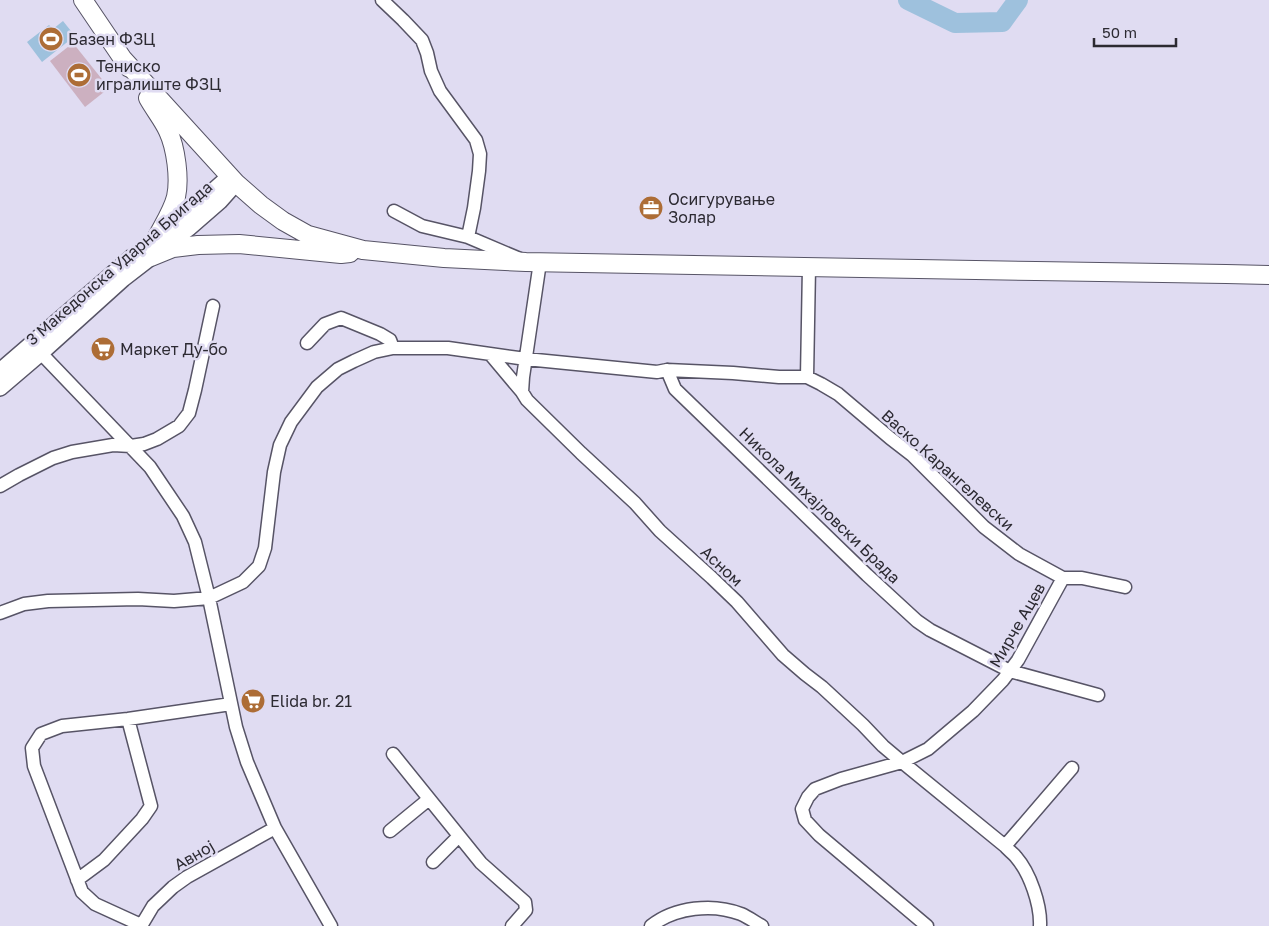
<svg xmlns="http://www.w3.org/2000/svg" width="1269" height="926" font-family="'Golos Text',sans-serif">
  <rect width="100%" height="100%" fill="#e0dcf2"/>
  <!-- green -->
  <path fill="#ccb0c0" d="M73,43L109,88L85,107L50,61Z"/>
  <!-- water -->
  <path fill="#9ec1dd" d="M63,21L75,36L42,62L27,42L49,25L53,29Z"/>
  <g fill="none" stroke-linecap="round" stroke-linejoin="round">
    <!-- river -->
    <path stroke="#9ec1dd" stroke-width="20" d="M908,0L955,23L1002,22L1018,0"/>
    <defs>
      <path id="minor" d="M382,0L403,20L422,40L427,53L431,71L440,91L476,140L480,154L479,171L474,208L468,237
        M394,211L422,226L468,237L520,259
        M307,343L325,324L341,318L380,334L390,340L393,348
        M35,347L150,467L183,516L195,542L209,598L236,727L247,762L275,828L331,926
        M490,354L522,392L527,400L581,453L635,503L660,531L712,578L737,602L783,655L805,674L822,687L863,725L883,746L902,762L1005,846C1008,850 1013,853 1016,857C1030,873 1041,905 1040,926
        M667,370L733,373L779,377H807L821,384L838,394L890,438L912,455L984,527L1019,554L1063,578
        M807,377L809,267
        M522,392L523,377L540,262
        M0,486L19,475L53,458L72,452L113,445L131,446L144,444L157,439L179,426L189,413L195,390L213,306
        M0,613L24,604L48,601L138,599L174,601L209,598L243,582L259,566L265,548L274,472L280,445L291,422L317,387L338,369L354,361L374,352L393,348H448L526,359L657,372L667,370L675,389L867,575L917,621L930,630L1010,671L1098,695
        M393,754L481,863L525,902L526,910L512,926
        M390,831L429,799
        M1005,846L1072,768
        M433,862L459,836
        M77,880L104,860L142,819L151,806L128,719
        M141,925L95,904L82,892L34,766L32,748L41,734L62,726L128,719L231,704
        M141,926L153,906L173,887L187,877L275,828
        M651,926C675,907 713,903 741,914C748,917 755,922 762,926
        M927,926L819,835L805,820L802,809L808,797L815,789L841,779L902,762L928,749L973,711L1003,680L1018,660L1063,578H1082L1125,587"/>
      <path id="tertiary" d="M0,371L132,257L154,243L230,176
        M0,388L41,353L123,279L189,228L220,201L236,183"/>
      <path id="secondary" d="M83,0L129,68
        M123,59L236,183L261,205L283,221L308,235L363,250L444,258L526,262L1036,271L1226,274L1269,275
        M148,98C154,109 163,120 168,131C176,148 180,179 176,197C172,213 161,228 154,243
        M151,257L173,248L198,245L239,244L341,254L350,253"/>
    </defs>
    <!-- minor casing -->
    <use href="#minor" stroke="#575466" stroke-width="15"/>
    <!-- tertiary casing -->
    <use href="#tertiary" stroke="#575466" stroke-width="18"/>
    <!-- secondary casing -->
    <use href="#secondary" stroke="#575466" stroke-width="20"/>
    <!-- minor -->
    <use href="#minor" stroke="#fff" stroke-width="12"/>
    <!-- tertiary -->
    <use href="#tertiary" stroke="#fff" stroke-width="15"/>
    <!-- secondary -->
    <use href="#secondary" stroke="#fff" stroke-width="18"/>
  </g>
  <!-- icons -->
  <defs>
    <symbol id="stadium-disc" viewBox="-11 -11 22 22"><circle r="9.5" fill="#ad6d36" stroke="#e0dcf2"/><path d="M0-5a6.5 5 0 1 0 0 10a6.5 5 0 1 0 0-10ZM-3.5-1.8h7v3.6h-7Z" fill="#fff"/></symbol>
    <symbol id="office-disc" viewBox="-11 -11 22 22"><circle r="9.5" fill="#ad6d36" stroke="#e0dcf2"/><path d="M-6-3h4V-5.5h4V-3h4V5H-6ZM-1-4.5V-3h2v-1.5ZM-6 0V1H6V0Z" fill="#fff"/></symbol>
    <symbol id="supermarket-disc" viewBox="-11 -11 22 22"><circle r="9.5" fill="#ad6d36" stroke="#e0dcf2"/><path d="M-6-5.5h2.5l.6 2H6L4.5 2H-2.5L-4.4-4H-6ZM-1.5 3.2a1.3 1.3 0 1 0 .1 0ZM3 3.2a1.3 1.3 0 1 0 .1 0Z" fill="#fff"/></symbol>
  </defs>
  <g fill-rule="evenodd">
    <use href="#stadium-disc" x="37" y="25" width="28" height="28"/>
    <use href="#stadium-disc" x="65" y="61" width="28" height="28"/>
    <use href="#office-disc" x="637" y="194" width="28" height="28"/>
    <use href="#supermarket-disc" x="89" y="335" width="28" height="28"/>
    <use href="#supermarket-disc" x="239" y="687" width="28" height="28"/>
  </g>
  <g text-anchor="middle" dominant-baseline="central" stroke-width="5" stroke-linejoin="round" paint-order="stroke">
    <!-- poi labels -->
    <g font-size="16" fill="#2c2a32" stroke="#e0dcf2" text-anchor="start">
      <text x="68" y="39">Базен ФЗЦ</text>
      <text x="96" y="66">Тениско<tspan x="96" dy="18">игралиште ФЗЦ</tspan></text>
      <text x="668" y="199">Осигурување<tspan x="668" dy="18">Золар</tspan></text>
      <text x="120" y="349">Маркет Ду-бо</text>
      <text x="270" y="701">Elida br. 21</text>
    </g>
    <!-- street labels -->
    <g font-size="16" fill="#2c2a32" stroke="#e0dcf2">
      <text transform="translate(119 263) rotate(-41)">3 Македонска Ударна Бригада</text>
      <text transform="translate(948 470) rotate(42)">Васко Карангелевски</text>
      <text transform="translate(820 505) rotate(44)">Никола Михајловски Брада</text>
      <text transform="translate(722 566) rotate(43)">Асном</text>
      <text transform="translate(1017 625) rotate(-60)">Мирче Ацев</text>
      <text transform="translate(194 855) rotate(-30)">Авној</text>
    </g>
  </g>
  <!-- scale -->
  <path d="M1094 38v8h82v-8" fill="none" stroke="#2c2a32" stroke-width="2.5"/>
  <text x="1102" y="38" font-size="15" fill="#2c2a32" stroke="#e0dcf2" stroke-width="4" paint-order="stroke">50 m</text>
</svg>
